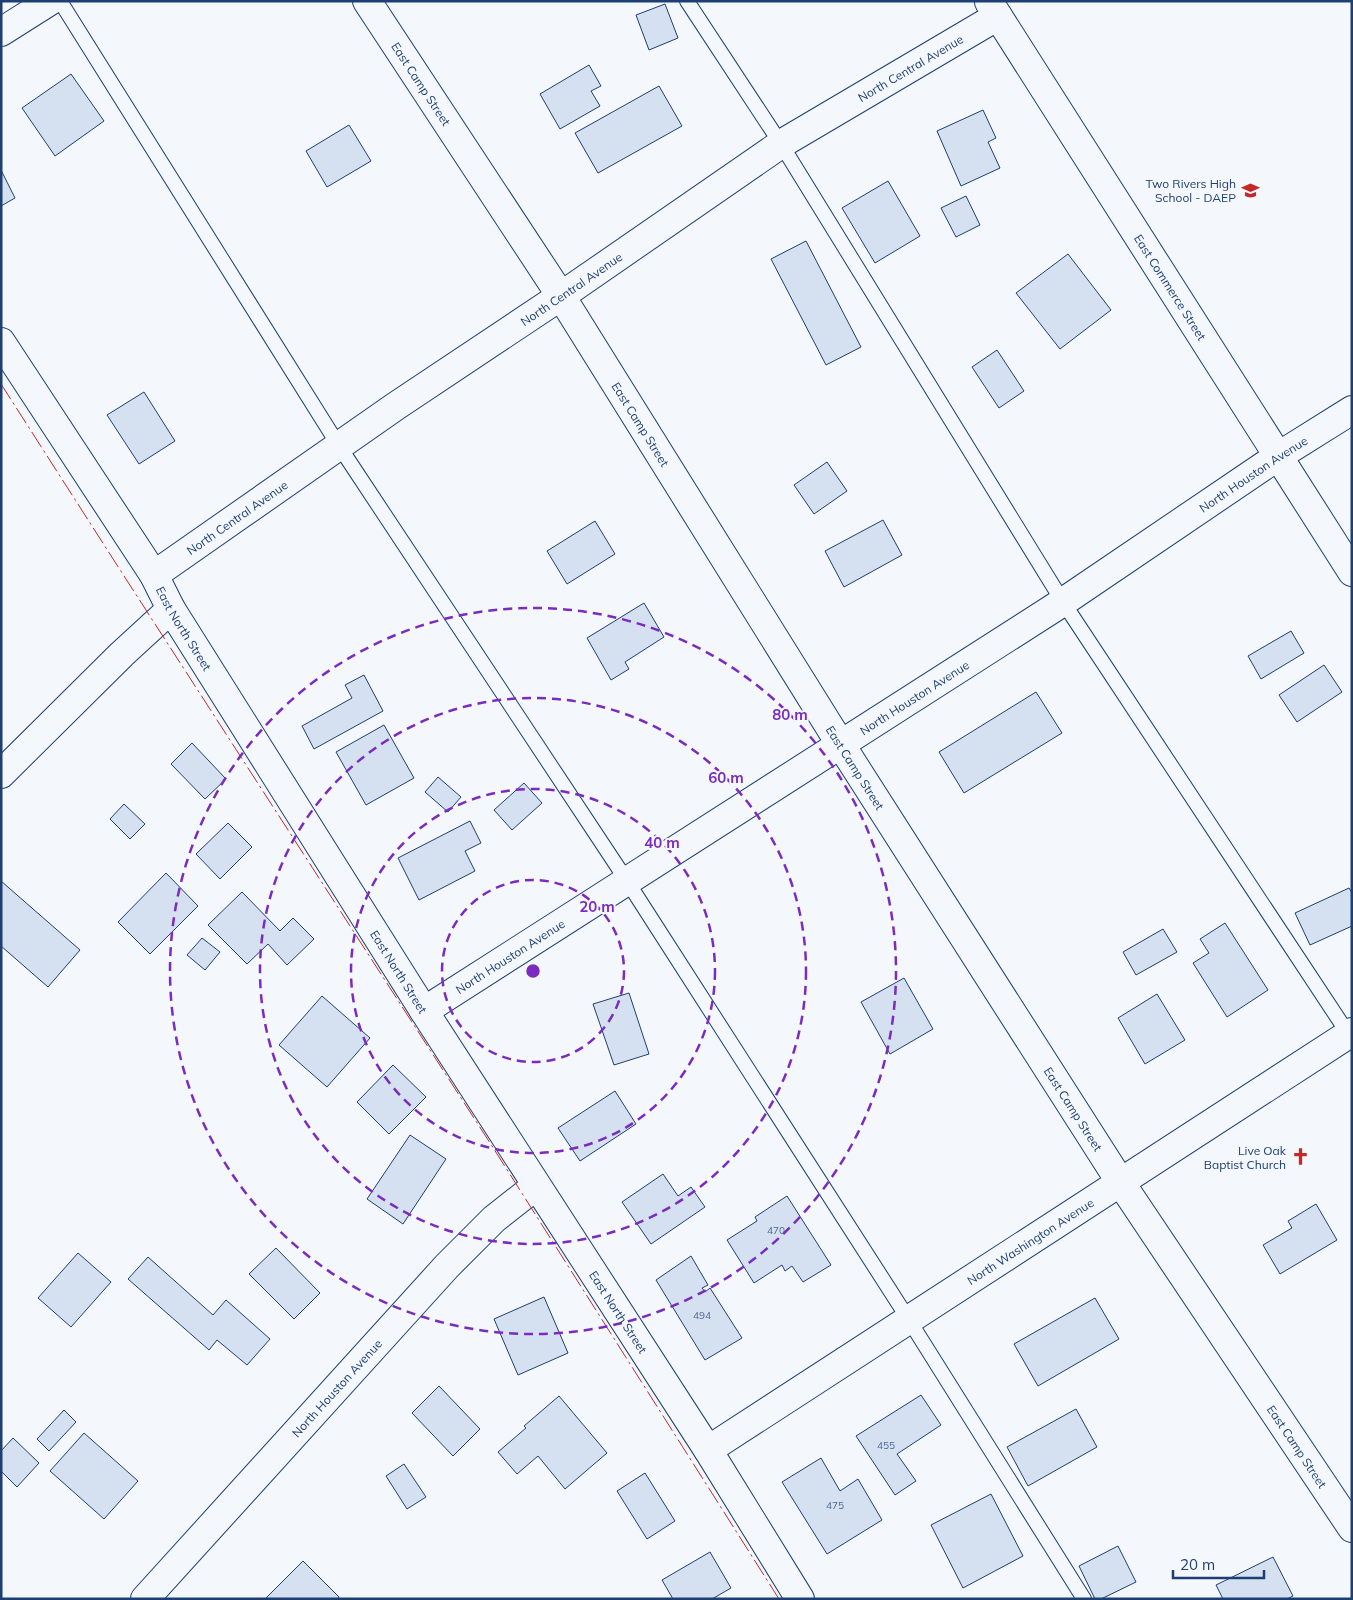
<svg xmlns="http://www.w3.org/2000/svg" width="1353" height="1600" font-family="Mulish,sans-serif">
  <rect width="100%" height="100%" fill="#f4f7fb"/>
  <!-- building -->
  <path fill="#d5e0f0" stroke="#1d3f73" d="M665,4L678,38L649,50L636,15Z
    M589,65L601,86L591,91L600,106L560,129L540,94Z
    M71,74L104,121L55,156L22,108Z
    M659,86L682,126L598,173L575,133Z
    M983,110L996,138L988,142L1000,168L961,186L937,131Z
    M349,125L371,161L327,187L306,151Z
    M1,170L15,198L1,206Z
    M888,181L920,236L875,263L842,208Z
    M966,196L980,225L956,237L941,208Z
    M806,241L861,347L826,365L771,259Z
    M1068,254L1111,310L1060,349L1016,293Z
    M997,350L1024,391L999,408L972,367Z
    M144,392L175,441L139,464L107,415Z
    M827,462L847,491L814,514L794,485Z
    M883,520L902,555L844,587L825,551Z
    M595,521L615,554L567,584L547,551Z
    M644,603L664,637L625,662L629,669L611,680L587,638Z
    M1291,631L1304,653L1261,679L1248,656Z
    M1324,665L1342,692L1297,722L1279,695Z
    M364,675L383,711L314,749L302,726L352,698L345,685Z
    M1036,692L1062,733L964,793L939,752Z
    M384,725L414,778L366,805L336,752Z
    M192,743L226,779L205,799L171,764Z
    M438,777L461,797L448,812L425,792Z
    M524,783L542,803L512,830L494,810Z
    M124,804L145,824L130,839L110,819Z
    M470,821L481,843L465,851L475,871L419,900L398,858Z
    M228,823L252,847L220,879L196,854Z
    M166,873L198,906L150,954L118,922Z
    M1,881L80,950L48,987L1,946Z
    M1349,888L1352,893V926L1310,945L1295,913Z
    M242,892L280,931L293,918L314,939L287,965L268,944L247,964L208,925Z
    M1225,923L1268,990L1227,1017L1193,963L1209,953L1200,939Z
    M1163,929L1177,952L1136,975L1123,952Z
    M202,938L220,952L205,970L187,955Z
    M904,978L933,1029L890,1054L861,1002Z
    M629,993L649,1054L614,1065L593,1004Z
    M1157,994L1185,1040L1145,1064L1118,1018Z
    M322,996L370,1038L327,1087L279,1045Z
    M393,1065L426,1097L389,1134L357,1102Z
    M615,1091L636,1124L580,1161L558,1128Z
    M410,1135L446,1159L403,1224L367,1199Z
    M663,1174L678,1196L691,1187L705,1207L651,1244L622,1202Z
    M787,1196L831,1265L803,1282L792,1266L785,1271L782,1265L754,1283L727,1240L757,1221L755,1217Z
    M1316,1204L1337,1240L1280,1274L1263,1245L1292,1228L1288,1221Z
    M276,1248L320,1293L294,1319L249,1274Z
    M78,1253L111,1282L71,1327L38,1298Z
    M691,1256L708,1285L702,1288L705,1292L710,1288L742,1338L705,1360L656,1280Z
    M148,1257L213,1315L226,1300L270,1339L247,1365L217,1340L209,1350L128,1279Z
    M544,1297L568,1353L518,1375L494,1319Z
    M1095,1298L1119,1339L1038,1386L1014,1344Z
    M439,1386L480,1429L453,1456L412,1413Z
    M921,1395L941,1425L897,1454L916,1481L895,1495L856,1436Z
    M559,1396L607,1453L565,1489L538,1456L517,1474L498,1452L526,1428L524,1426Z
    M1076,1409L1097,1447L1028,1486L1007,1447Z
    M64,1410L76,1422L49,1451L37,1439Z
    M84,1433L138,1481L104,1519L50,1471Z
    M13,1438L39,1463L17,1487L1,1471V1451Z
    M821,1458L840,1491L858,1479L882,1520L827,1554L782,1482Z
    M404,1464L426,1497L407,1509L386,1476Z
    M645,1473L675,1521L647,1539L617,1491Z
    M991,1494L1023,1556L963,1588L931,1525Z
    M1118,1546L1136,1582L1101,1599H1095L1079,1566Z
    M710,1552L731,1588L712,1599H673L662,1580Z
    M1273,1557L1293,1596L1287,1599H1223L1216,1585Z
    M303,1561L339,1597L338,1599H265Z"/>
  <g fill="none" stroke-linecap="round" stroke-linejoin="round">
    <defs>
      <path id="lane" d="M60,1L339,446L627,881L909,1320L1084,1599
        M687,1L781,144L1063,602L1351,1038"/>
      <g id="street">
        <path id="s1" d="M367,1L561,296L841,745L1121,1183L1352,1528"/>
        <path id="s2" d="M989,2L1352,572"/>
        <path d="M1,32L50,1"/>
        <path id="s3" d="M1,342L154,575L171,609L424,1011L708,1450L800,1599"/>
        <path id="s4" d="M154,575L396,406L561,296L781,144L998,16"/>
        <path d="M1,774L122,654L171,609"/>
        <path id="s5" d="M424,1011L1063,602L1277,457L1352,410"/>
        <path id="s6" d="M708,1450L1352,1032"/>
        <path id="s7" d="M145,1599L447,1266L494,1219L536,1186"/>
      </g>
    </defs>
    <!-- lane casing -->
    <use href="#lane" stroke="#1d3f73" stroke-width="16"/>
    <!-- street casing -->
    <use href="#street" stroke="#1d3f73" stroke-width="30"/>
    <!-- lane -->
    <use href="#lane" stroke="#f4f7fb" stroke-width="14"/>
    <!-- street -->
    <use href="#street" stroke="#f4f7fb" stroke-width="28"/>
    <!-- power -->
    <path stroke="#c62828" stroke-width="1" stroke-dasharray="18 4 2.5 4" stroke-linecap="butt" d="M1,384L115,562L492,1146L779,1599"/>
  </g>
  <!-- distance rings -->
  <g fill="none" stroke="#7b2cbf" stroke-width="2.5" stroke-dasharray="9 6">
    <circle cx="533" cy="971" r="91"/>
    <circle cx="533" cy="971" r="182"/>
    <circle cx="533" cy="971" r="273"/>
    <circle cx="533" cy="971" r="363"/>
  </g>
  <!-- icons -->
  <defs>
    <symbol id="school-bare" viewBox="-9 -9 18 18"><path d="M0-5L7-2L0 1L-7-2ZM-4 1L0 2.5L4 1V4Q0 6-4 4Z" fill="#c62828" stroke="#f4f7fb" stroke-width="2.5" paint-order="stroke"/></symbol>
    <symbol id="church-bare" viewBox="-9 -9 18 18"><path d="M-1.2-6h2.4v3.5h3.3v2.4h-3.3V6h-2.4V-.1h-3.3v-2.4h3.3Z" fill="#c62828" stroke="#f4f7fb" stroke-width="2.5" paint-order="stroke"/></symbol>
  </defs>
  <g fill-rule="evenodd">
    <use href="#school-bare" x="1238" y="178" width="25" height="25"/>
    <use href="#church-bare" x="1288" y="1144" width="25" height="25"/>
  </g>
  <g text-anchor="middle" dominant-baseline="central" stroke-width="4" stroke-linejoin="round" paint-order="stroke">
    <!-- number labels -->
    <g font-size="10" fill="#4b6792">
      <text x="776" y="1230">470</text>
      <text x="702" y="1315">494</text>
      <text x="886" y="1445">455</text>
      <text x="835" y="1505">475</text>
    </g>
    <!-- street labels -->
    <g font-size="12" fill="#1d3f73" stroke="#f4f7fb">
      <text stroke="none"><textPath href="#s4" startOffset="911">North Central Avenue</textPath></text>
      <text stroke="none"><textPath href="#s1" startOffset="99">East Camp Street</textPath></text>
      <text stroke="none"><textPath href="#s2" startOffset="338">East Commerce Street</textPath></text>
      <text stroke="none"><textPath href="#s4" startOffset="506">North Central Avenue</textPath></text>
      <text stroke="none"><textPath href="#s1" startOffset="504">East Camp Street</textPath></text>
      <text stroke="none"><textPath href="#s5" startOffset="988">North Houston Avenue</textPath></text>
      <text stroke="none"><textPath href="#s4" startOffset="101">North Central Avenue</textPath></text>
      <text stroke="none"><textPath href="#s3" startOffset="340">East North Street</textPath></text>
      <text stroke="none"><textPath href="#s5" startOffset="582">North Houston Avenue</textPath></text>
      <text stroke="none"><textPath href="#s1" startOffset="909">East Camp Street</textPath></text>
      <text stroke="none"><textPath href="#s5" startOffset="102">North Houston Avenue</textPath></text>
      <text stroke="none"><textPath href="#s3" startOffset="745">East North Street</textPath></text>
      <text stroke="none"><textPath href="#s1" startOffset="1314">East Camp Street</textPath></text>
      <text stroke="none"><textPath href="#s6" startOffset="384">North Washington Avenue</textPath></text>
      <text stroke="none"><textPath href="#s3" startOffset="1150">East North Street</textPath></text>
      <text stroke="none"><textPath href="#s7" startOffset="285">North Houston Avenue</textPath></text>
      <text stroke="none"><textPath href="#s1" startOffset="1719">East Camp Street</textPath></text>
    </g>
    <!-- poi labels -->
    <g font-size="12" fill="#1d3f73" stroke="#f4f7fb" text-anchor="end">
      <text x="1236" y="183">Two Rivers High<tspan x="1236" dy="14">School - DAEP</tspan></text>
      <text x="1286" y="1150">Live Oak<tspan x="1286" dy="14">Baptist Church</tspan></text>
    </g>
  </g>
  <circle cx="533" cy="971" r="8" fill="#7b2cbf" stroke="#f4f7fb" stroke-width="2.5"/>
  <g font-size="15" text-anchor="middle" font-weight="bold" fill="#7b2cbf" stroke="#f4f7fb" stroke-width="4" stroke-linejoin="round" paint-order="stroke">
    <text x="790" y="720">80 m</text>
    <text x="726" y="783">60 m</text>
    <text x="662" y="848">40 m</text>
    <text x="597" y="912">20 m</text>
  </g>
  <!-- border -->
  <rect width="1353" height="1600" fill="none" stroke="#1d3f73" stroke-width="5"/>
  <!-- scale -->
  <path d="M1173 1570v8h91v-8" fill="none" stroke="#1d3f73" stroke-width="2.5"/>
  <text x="1180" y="1570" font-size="15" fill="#1d3f73" stroke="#f4f7fb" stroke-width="4" paint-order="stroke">20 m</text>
</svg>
